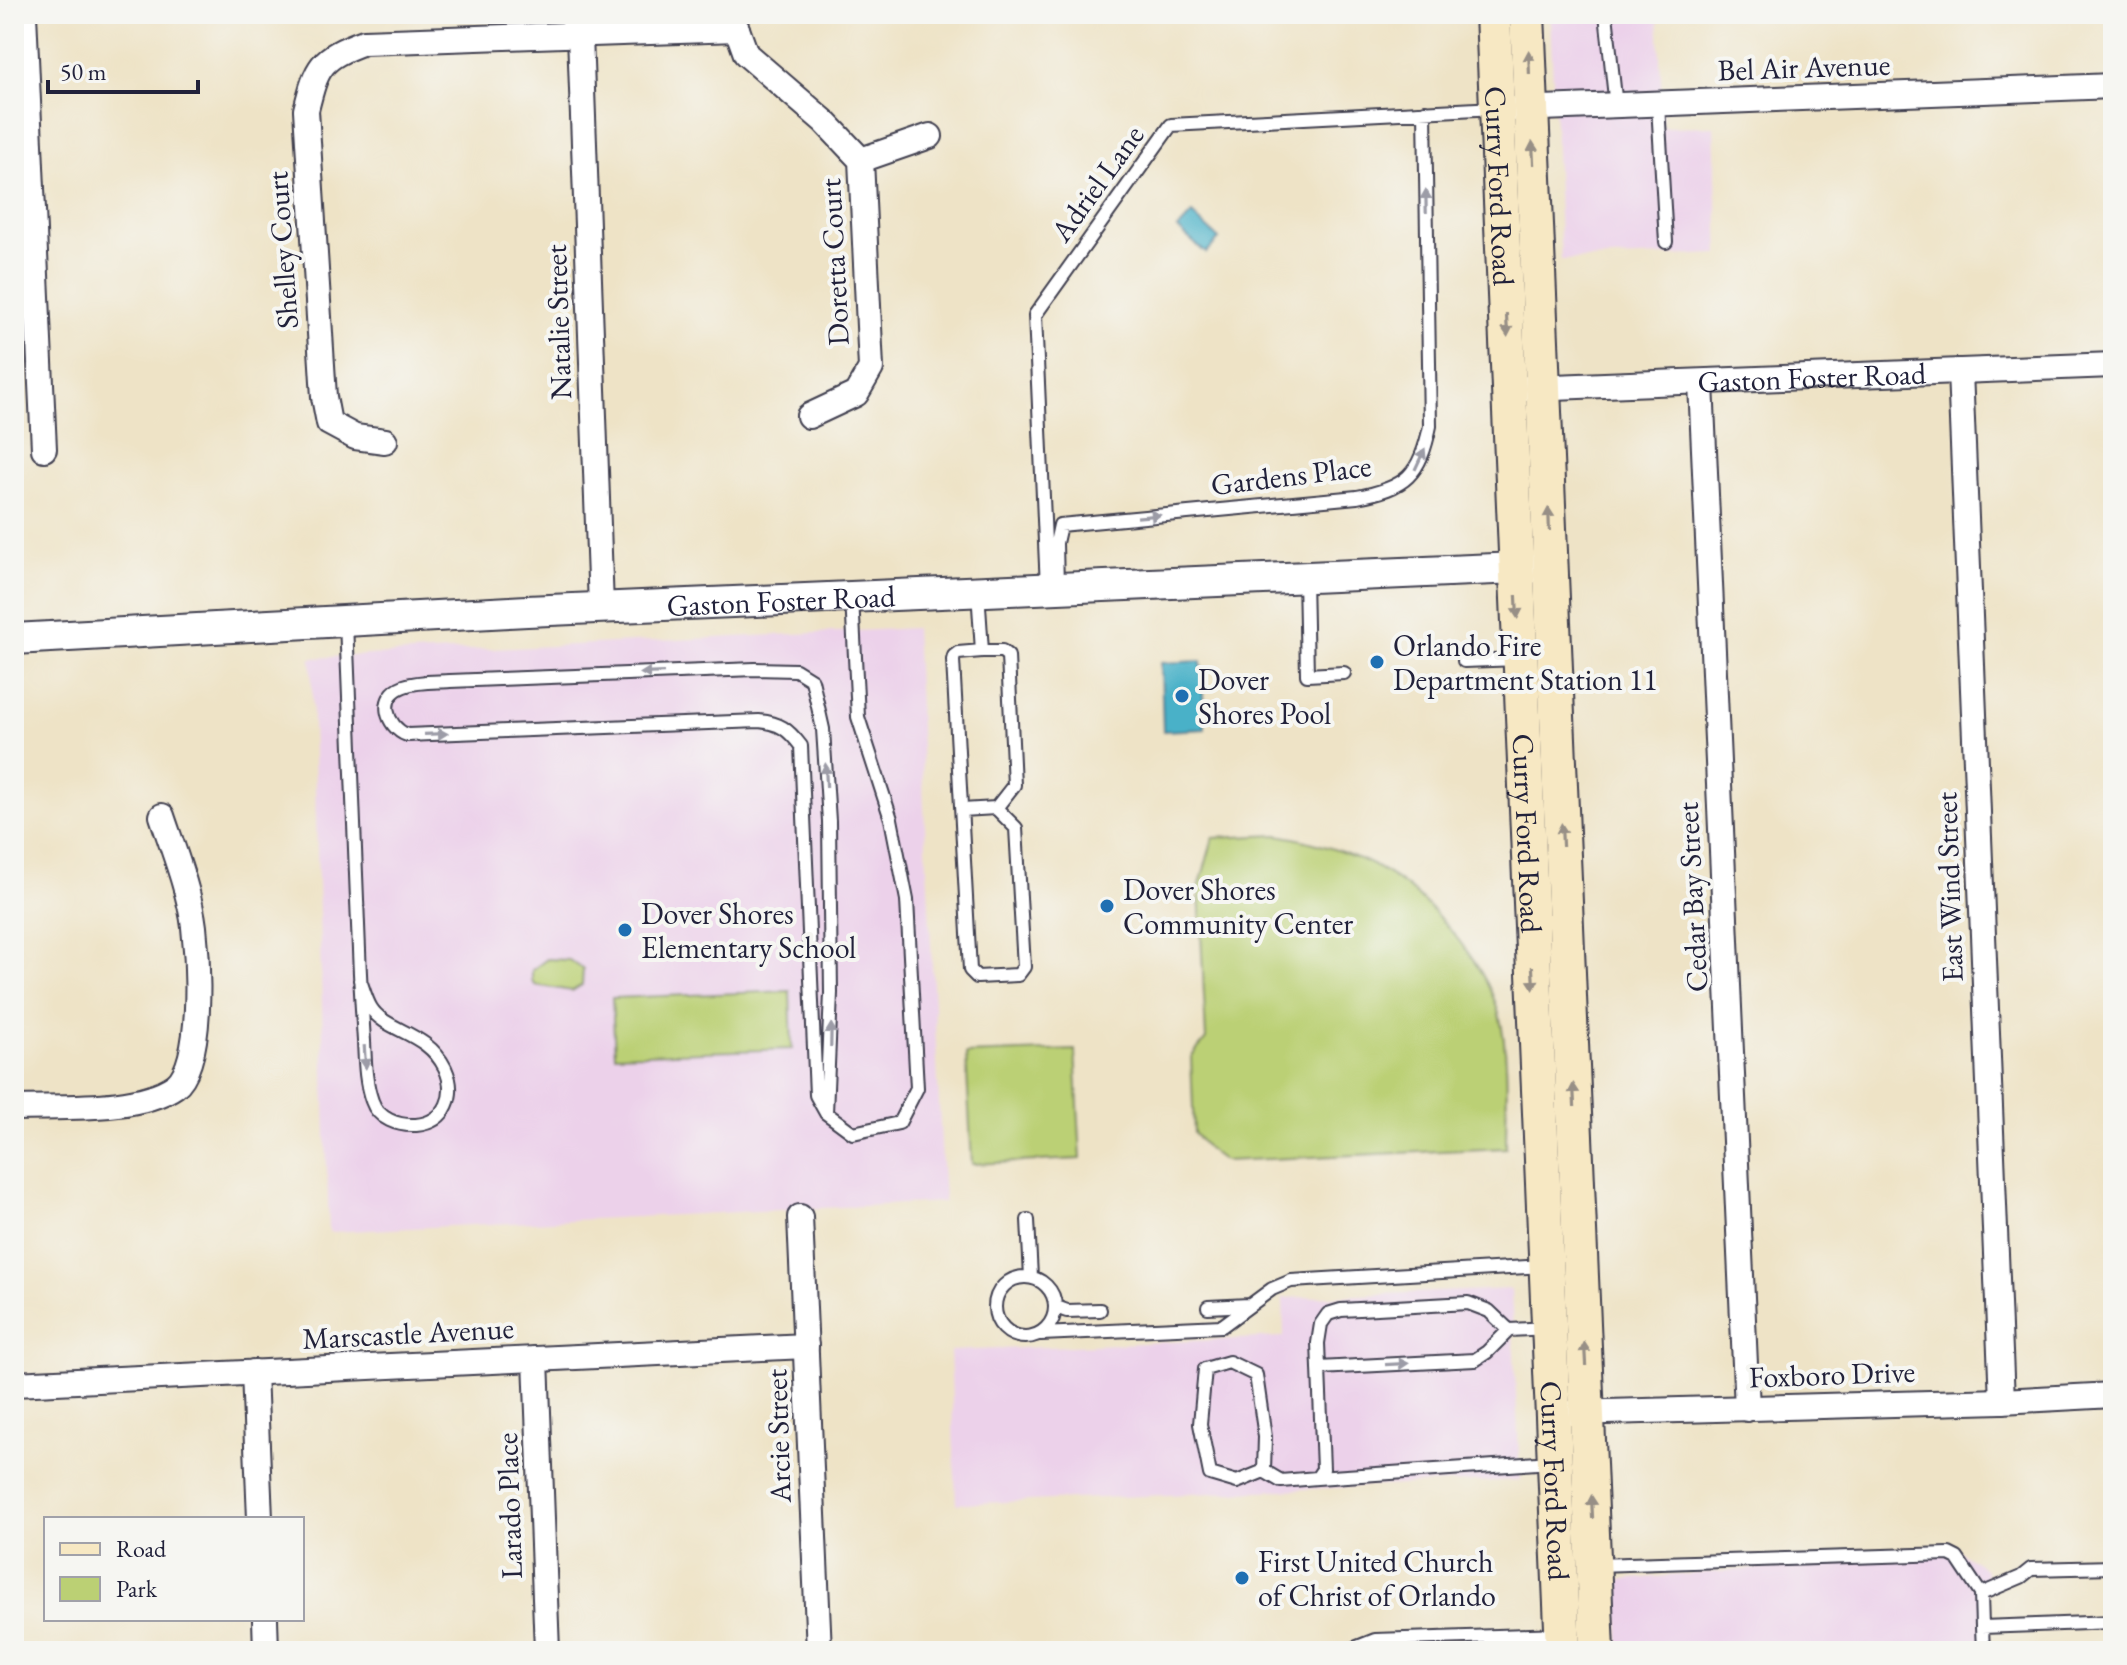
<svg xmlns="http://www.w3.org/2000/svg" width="2127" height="1665" font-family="'EB Garamond',serif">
  <rect width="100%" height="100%" fill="#f6f6f2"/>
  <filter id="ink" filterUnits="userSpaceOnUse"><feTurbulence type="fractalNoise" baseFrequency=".0125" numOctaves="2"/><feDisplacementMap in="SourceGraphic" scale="16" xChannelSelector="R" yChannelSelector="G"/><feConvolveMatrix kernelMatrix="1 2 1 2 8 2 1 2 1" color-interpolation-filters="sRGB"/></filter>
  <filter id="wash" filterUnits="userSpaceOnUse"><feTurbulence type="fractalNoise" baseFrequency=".006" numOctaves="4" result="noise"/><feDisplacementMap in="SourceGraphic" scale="32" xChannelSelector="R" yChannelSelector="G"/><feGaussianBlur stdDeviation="1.8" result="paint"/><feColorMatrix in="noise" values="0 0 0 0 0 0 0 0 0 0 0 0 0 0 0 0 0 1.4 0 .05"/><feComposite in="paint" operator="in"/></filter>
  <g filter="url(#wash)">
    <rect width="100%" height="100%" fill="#eee3c6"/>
    <!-- built -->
    <path fill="#ecd1ea" d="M1550,14H1658L1663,127L1714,126L1719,254L1561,260Z
      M915,628L944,1202L329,1232L311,658Z
      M1511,1289L1520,1480L956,1504L950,1351L1284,1337L1283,1298Z
      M1961,1552L1986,1570L1989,1651H1620L1618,1580Z"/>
    <!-- green -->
    <path fill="#bbd074" stroke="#6e7958" stroke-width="2" d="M1278,835C1312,841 1345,851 1376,867C1425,892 1485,962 1499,1014C1510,1057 1506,1105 1506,1148L1224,1161L1208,1149L1194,1133L1191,1057L1206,1039L1199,888L1213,838Z
      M547,959L569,960L583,969L582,985L572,991L535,985L532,980V970Z
      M790,991L792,1049L615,1055L612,998Z
      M1075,1050L1081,1159L972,1164L966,1054Z"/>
    <!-- water -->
    <path fill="#4ab1c8" stroke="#366a82" stroke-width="2" d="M1192,214L1219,239L1206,253L1178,229Z
      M1201,661L1205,729L1163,731L1161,663Z"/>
  </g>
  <g filter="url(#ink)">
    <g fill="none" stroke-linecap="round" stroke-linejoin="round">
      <defs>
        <path id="service" d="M1606,14L1616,107
          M1658,105L1666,242
          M1305,577L1307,675L1344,673
          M1057,587L1056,543L1060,525L1357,497C1406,488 1420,475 1430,426L1425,111
          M1047,588L1035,315L1171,125L1496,108
          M978,591L982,651L958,653L954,656L953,660L970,970L977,977L1018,975L1024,967L1016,828L996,808L1014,785L1008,656L1002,651H982
          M346,622C350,731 355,840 359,950C360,980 362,1010 364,1041C365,1061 365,1082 372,1101C378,1119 398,1126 416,1125C447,1122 457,1094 445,1068C427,1031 386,1032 371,1008C366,1000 363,988 360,980
          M1464,661L1519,659
          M962,810L996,808
          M826,1113L831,993L829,821L823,729L812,680L796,670L755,669L450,681C435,682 418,681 404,686C377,696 386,727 407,735L759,721C780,723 788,729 801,746L816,1095L826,1113L853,1133L899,1123L917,1088L907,900L891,819L858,717L852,597
          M1028,1220L1031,1277
          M995 1307a30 30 0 1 1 60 0a30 30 0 1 1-60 0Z
          M1056,1307L1067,1311L1100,1310
          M1208,1307L1249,1305
          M1041,1334L1222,1326L1272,1289L1291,1281L1543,1266
          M1229,1362L1256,1375L1265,1437L1264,1471L1237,1482L1210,1474L1200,1424L1205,1369Z
          M1319,1368L1475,1360L1487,1352L1509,1330L1548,1328
          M1264,1471L1281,1481L1317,1478L1323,1469L1318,1343L1321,1324L1328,1314L1341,1310L1468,1303L1489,1311L1509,1330
          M1317,1478L1552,1462
          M1596,1565L1949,1554L1957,1558L1981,1594L2021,1577L2031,1569L2113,1567
          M1981,1594L1982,1627L2113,1622
          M1982,1627L1983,1651
          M1347,1651L1375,1640L1561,1634"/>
        <g id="minor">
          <path d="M24,14L44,449"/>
          <path d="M737,29L746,54L825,122L861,160L871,368L856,394L809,416"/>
          <path d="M580,35L601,607"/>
          <path d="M1516,109L2113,86"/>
          <path d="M861,160L930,136"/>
          <path d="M1960,371L2002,1401"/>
          <path d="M1701,383L1747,1409"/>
          <path id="s1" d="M1528,388L2113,365"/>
          <path d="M385,441L355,437L329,423L324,397L306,110C317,66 320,58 364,42L737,29"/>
          <path d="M14,1108C59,1106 138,1112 175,1086C204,1065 198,961 194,927C190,893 173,849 162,816"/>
          <path d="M800,1217L819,1651"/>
          <path d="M536,1359L547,1651"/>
          <path d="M254,1372L260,1519"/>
          <path d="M14,1384L806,1346"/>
          <path d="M1571,1413L2002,1401L2113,1395"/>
          <path d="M265,1619L266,1651"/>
        </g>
        <g id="tertiary">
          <path id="s2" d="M14,639L527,611L1540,567"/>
        </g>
        <g id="secondary">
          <path id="s3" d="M1493,14L1563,1651"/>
          <path d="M1527,14L1597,1651"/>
        </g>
      </defs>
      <!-- service casing -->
      <use href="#service" stroke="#413f50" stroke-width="16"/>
      <!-- minor casing -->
      <use href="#minor" stroke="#413f50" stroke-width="28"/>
      <!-- tertiary casing -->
      <use href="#tertiary" stroke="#413f50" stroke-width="34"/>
      <!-- secondary casing -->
      <use href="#secondary" stroke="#413f50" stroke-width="38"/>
      <!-- service -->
      <use href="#service" stroke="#fff" stroke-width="12"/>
      <!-- minor -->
      <use href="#minor" stroke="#fff" stroke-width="24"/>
      <!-- tertiary -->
      <use href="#tertiary" stroke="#fff" stroke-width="30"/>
      <!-- secondary -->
      <use href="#secondary" stroke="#f7e8c3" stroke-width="34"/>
    </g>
    <!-- one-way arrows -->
    <defs><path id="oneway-solid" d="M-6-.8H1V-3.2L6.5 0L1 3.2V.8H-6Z" transform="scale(2)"/></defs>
    <g fill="#978f86">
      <use href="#oneway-solid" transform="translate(1529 62) rotate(-92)"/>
      <use href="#oneway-solid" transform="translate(1533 153) rotate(-93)"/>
      <use href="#oneway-solid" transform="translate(1507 325) rotate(87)"/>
      <use href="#oneway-solid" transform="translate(1549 519) rotate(-92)"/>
      <use href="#oneway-solid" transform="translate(1517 607) rotate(87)"/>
      <use href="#oneway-solid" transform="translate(1562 835) rotate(-93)"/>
      <use href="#oneway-solid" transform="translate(1533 978) rotate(87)"/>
      <use href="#oneway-solid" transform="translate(1574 1095) rotate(-93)"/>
      <use href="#oneway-solid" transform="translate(1585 1354) rotate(-93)"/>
      <use href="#oneway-solid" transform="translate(1592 1507) rotate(-93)"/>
    </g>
    <g fill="#9c9ca7">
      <use href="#oneway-solid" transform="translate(1426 201) rotate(-91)"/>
      <use href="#oneway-solid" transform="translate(1420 459) rotate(-65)"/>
      <use href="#oneway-solid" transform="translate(1149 516) rotate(-5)"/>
      <use href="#oneway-solid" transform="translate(652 673) rotate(178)"/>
      <use href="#oneway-solid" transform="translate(436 734) rotate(-2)"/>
      <use href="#oneway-solid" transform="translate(826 775) rotate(-93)"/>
      <use href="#oneway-solid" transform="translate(831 1035) rotate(-89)"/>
      <use href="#oneway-solid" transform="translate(365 1057) rotate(86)"/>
      <use href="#oneway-solid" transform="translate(1397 1364) rotate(-3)"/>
    </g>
  </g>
  <!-- markers -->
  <g fill="#1f6fb2" stroke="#f6f6f2" stroke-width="3">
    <circle cx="1377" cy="662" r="8"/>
    <circle cx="1182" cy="696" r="8"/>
    <circle cx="1107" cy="906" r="8"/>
    <circle cx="625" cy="930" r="8"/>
    <circle cx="1242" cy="1578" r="8"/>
  </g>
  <g text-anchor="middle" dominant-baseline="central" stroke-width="8" stroke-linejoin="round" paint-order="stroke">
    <!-- street labels -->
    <g font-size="30" fill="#22223b" stroke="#f6f6f2">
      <text transform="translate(1804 67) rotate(-2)">Bel Air Avenue</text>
      <text transform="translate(1097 183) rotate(-54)">Adriel Lane</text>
      <text stroke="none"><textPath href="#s3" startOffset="172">Curry Ford Road</textPath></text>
      <text transform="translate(282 250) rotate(-94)">Shelley Court</text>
      <text transform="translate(834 262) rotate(-93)">Doretta Court</text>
      <text transform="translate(558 322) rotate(-92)">Natalie Street</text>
      <text stroke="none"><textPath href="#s1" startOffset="284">Gaston Foster Road</textPath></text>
      <text transform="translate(1291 475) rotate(-7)">Gardens Place</text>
      <text stroke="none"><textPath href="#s2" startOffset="768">Gaston Foster Road</textPath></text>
      <text stroke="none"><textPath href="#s3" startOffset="820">Curry Ford Road</textPath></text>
      <text transform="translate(1949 887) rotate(-92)">East Wind Street</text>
      <text transform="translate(1692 897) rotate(-93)">Cedar Bay Street</text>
      <text transform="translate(408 1333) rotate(-3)">Marscastle Avenue</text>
      <text transform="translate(1832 1374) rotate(-2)">Foxboro Drive</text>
      <text transform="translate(778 1436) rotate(-92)">Arcie Street</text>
      <text stroke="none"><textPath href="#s3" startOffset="1468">Curry Ford Road</textPath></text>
      <text transform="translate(509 1506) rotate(-92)">Larado Place</text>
    </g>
    <!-- poi labels -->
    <g font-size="30" fill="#22223b" stroke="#f6f6f2" text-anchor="start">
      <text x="1393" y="645">Orlando Fire<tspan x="1393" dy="34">Department Station 11</tspan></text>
      <text x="1198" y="679">Dover<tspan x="1198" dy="34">Shores Pool</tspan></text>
      <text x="1123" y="889">Dover Shores<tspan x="1123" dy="34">Community Center</tspan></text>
      <text x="641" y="913">Dover Shores<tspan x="641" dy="34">Elementary School</tspan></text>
      <text x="1258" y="1561">First United Church<tspan x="1258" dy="34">of Christ of Orlando</tspan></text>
    </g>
  </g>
  <!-- margin -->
  <rect width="2127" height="1665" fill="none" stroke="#f6f6f2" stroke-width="48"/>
  <!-- legend -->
  <rect x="44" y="1517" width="260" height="104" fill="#f6f6f2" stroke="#a1a1a9" stroke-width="2"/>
  <rect x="60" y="1543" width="40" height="12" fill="#f7e8c3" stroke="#a1a1a9" stroke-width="2"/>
  <text x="116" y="1557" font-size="24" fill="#22223b">Road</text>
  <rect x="60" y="1577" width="40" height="24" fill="#bbd074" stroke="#a1a1a9" stroke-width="2"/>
  <text x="116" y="1597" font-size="24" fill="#22223b">Park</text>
  <!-- scale -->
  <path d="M48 80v12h150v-12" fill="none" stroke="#22223b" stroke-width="4"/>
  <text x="60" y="80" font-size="24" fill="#22223b" stroke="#f6f6f2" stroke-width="6" paint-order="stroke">50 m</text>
</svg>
